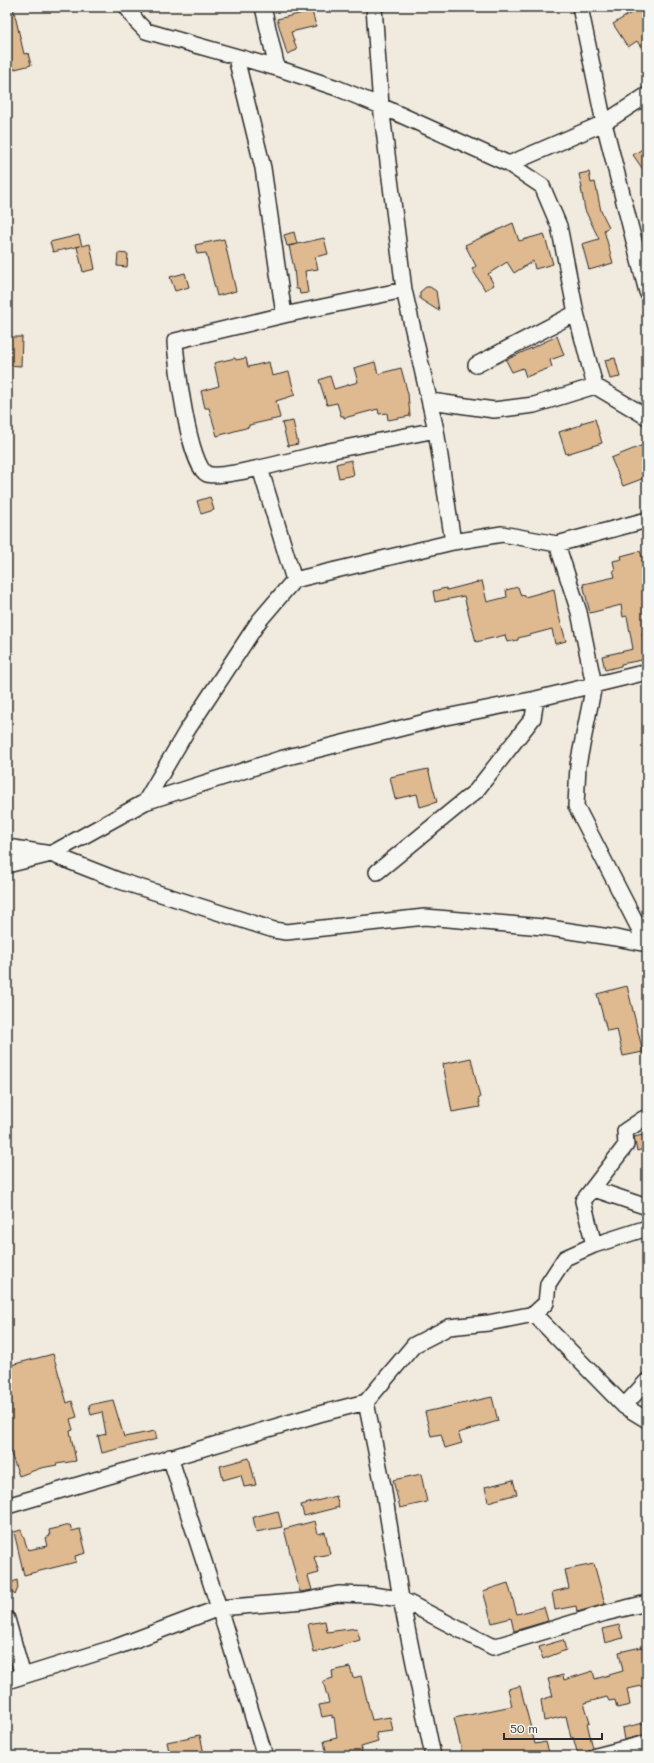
<svg xmlns="http://www.w3.org/2000/svg" width="654" height="1763" font-family="Mali,sans-serif">
  <rect width="100%" height="100%" fill="#f1eade"/>
  <filter id="ink" filterUnits="userSpaceOnUse"><feTurbulence type="fractalNoise" baseFrequency=".025" numOctaves="2"/><feDisplacementMap in="SourceGraphic" scale="8" xChannelSelector="R" yChannelSelector="G"/><feConvolveMatrix kernelMatrix="1 2 1 2 8 2 1 2 1" color-interpolation-filters="sRGB"/></filter>
  <g filter="url(#ink)">
    <!-- building -->
    <path fill="#dfba90" stroke="#2b2b2b" d="M7,7H13L24,54L28,53L31,65L7,71V58L10,57L7,42Z
      M641,7H647V56L637,41L628,47L613,24Z
      M312,11L316,26L291,32L297,50L287,54L277,19Z
      M647,146V175L633,155Z
      M589,172L591,183L595,182L601,211L609,227L604,230L613,263L589,270L582,244L599,239L585,210L581,188H582L579,174Z
      M513,223L519,241L544,234L553,264L535,269L533,261L514,273L507,262L488,274L494,285L485,290L472,269L476,266L465,245Z
      M294,232L297,244L287,246L284,235Z
      M79,235L82,246L90,244L95,269L83,272L77,247L80,246L53,252L50,242Z
      M324,238L328,254L315,257L318,269L305,271L308,293L300,294L299,289H296L294,268L289,246Z
      M224,239L236,291L217,296L206,253L197,254L195,245Z
      M118,253L128,254L127,267L117,266Z
      M185,273L189,287L175,291L170,277Z
      M426,287H430L436,291L439,311L420,299V292Z
      M557,336L564,355L550,360L552,367L526,377L523,368L512,372L506,360Z
      M7,337H22L21,366L7,365Z
      M235,358L236,360L246,358L248,367L269,362L272,376L289,372L295,395L276,401L280,418L249,425V427L217,436L209,408H205L201,391L219,386L214,363Z
      M615,358L620,377L610,379L605,360Z
      M375,362L378,374L401,368L408,394L410,416L388,420L387,413L379,414L378,409L344,418V416H341L337,403L327,405L319,380L330,376L334,389L358,382L354,368Z
      M595,419L602,443L566,454L559,432L581,425V423Z
      M293,421L298,444L288,446L282,423Z
      M643,445L647,456V477L623,486L611,458Z
      M351,460L354,475L339,478L336,464Z
      M210,497L214,510L201,514L197,501Z
      M640,551L647,571V575L643,576L647,598V633L642,634L647,659L621,664V666L605,670L602,656L633,649L627,616L623,617L621,605L590,613L583,584L615,577L613,570H615L613,561L622,559L621,556Z
      M482,581L487,602L507,597L506,590L518,587L521,596L524,595L525,597L554,589L558,613L566,641L555,644L552,629L518,638V640L507,642L505,635L476,642L464,596L435,602L433,591L446,588L447,590Z
      M428,769L437,802L420,807L417,794L395,799L390,777Z
      M627,986L643,1052L623,1056L617,1029L607,1031L597,994Z
      M471,1058L480,1098L478,1099L480,1107L452,1112L443,1064Z
      M647,1134V1148L637,1151L634,1137Z
      M53,1354L67,1403L72,1401L77,1417L70,1419L73,1430L70,1431L76,1461L56,1464L57,1465L41,1468L19,1476L10,1451L7,1436V1366Z
      M492,1397L498,1421L458,1433L462,1443L445,1448L441,1434L431,1436L425,1412Z
      M113,1400L124,1437L155,1431L157,1439L102,1453L98,1436L106,1434L102,1412L91,1415L89,1405Z
      M249,1458L256,1485L244,1487L241,1475L223,1480L220,1466Z
      M421,1474L427,1502L400,1508L393,1480Z
      M513,1480L517,1494L488,1502L485,1487Z
      M336,1496L339,1507L304,1516L301,1505Z
      M278,1511L282,1527L256,1532L253,1517Z
      M315,1521L318,1534L325,1532L330,1554L314,1557L319,1573L308,1576L312,1590L300,1592L284,1529Z
      M70,1525L72,1531L80,1529L86,1553L75,1556L76,1562L24,1575L14,1532L21,1530L28,1550L47,1546L45,1538L50,1536L49,1530Z
      M594,1564L605,1604L577,1612L576,1606L555,1610L552,1592L569,1588L565,1570Z
      M17,1580L18,1588L15,1595L7,1588V1585Z
      M508,1583L517,1614L544,1607L548,1621L514,1631L511,1618L492,1623L483,1591Z
      M325,1621L327,1632L357,1628L360,1640L314,1653L308,1624Z
      M619,1625L623,1638L605,1643L602,1629Z
      M563,1640L566,1650L543,1659L539,1647Z
      M646,1646L647,1685L627,1689L630,1705L617,1708L615,1700L609,1701L607,1697L584,1703L590,1722L587,1723L593,1748L588,1752L578,1755L573,1737L571,1738L566,1716L544,1721L541,1700L553,1696L548,1679L563,1675L564,1680L593,1671L595,1679L623,1671L619,1652Z
      M350,1667L353,1678L361,1676L372,1720L390,1717L393,1731L376,1733L378,1742L361,1747L363,1756H327L324,1741L337,1738L334,1717L332,1718V1715L322,1717L319,1705L329,1703L323,1681L333,1678L332,1671Z
      M520,1686L535,1744L546,1742L550,1756H463L454,1718L512,1706L508,1689Z
      M644,1723L647,1734L624,1740L622,1728Z
      M200,1735L204,1754L196,1756H170L167,1742Z"/>
    <g fill="none" stroke-linecap="round" stroke-linejoin="round">
      <defs>
        <path id="street" d="M127,7L137,22L146,31L277,68L337,88L381,106L509,164L542,186L559,226L576,313L595,386
          M263,7L277,68
          M374,7L381,106L404,290L284,315L175,341C176,362 189,467 207,474C222,480 309,456 329,451C365,444 401,437 436,430
          M580,7L604,123L647,292
          M236,58L263,168L284,315
          M509,164L604,123L647,95
          M404,290L436,430L453,542
          M476,365L576,313
          M431,401L494,410L534,405L595,386L647,417
          M260,468L294,580
          M557,544L579,612L594,685L578,765L576,806L647,944
          M145,802L186,732L259,621L294,580L453,542L502,534L557,544L647,520
          M7,847L51,854L120,881L274,930L286,932L425,917L543,927L616,938L647,944
          M7,865L51,854L145,802L280,759L441,718L536,699L647,672
          M377,872L476,791L533,718L536,699
          M594,1189L647,1207
          M594,1245L647,1228
          M534,1314L624,1406L647,1420
          M366,1402L383,1486L401,1599L433,1756
          M624,1406L647,1381
          M170,1457L219,1608L265,1756
          M7,1506L319,1414L366,1402L414,1345L449,1327L488,1323L534,1314L546,1303L548,1284L565,1258L594,1245L583,1201L626,1145L625,1131L643,1119L647,1117
          M7,1619L23,1676
          M7,1681L116,1647L219,1608L304,1601L338,1594L372,1595L401,1599L493,1647L605,1613L647,1603
          M596,1756L647,1743"/>
      </defs>
      <!-- street casing -->
      <use href="#street" stroke="#2b2b2b" stroke-width="18"/>
      <!-- street -->
      <use href="#street" stroke="#f6f6f2" stroke-width="15"/>
    </g>
  </g>
  <!-- margin -->
  <rect width="654" height="1763" fill="none" stroke="#f6f6f2" stroke-width="24"/>
  <rect x="12" y="12" width="630" height="1739" fill="none" stroke="#2b2b2b" stroke-width="1.5" filter="url(#ink)"/>
  <!-- scale -->
  <path d="M504 1733v6h98v-6" fill="none" stroke="#2b2b2b" stroke-width="2"/>
  <text x="510" y="1733" font-size="12" fill="#2b2b2b" stroke="#f6f6f2" stroke-width="3" paint-order="stroke">50 m</text>
</svg>
